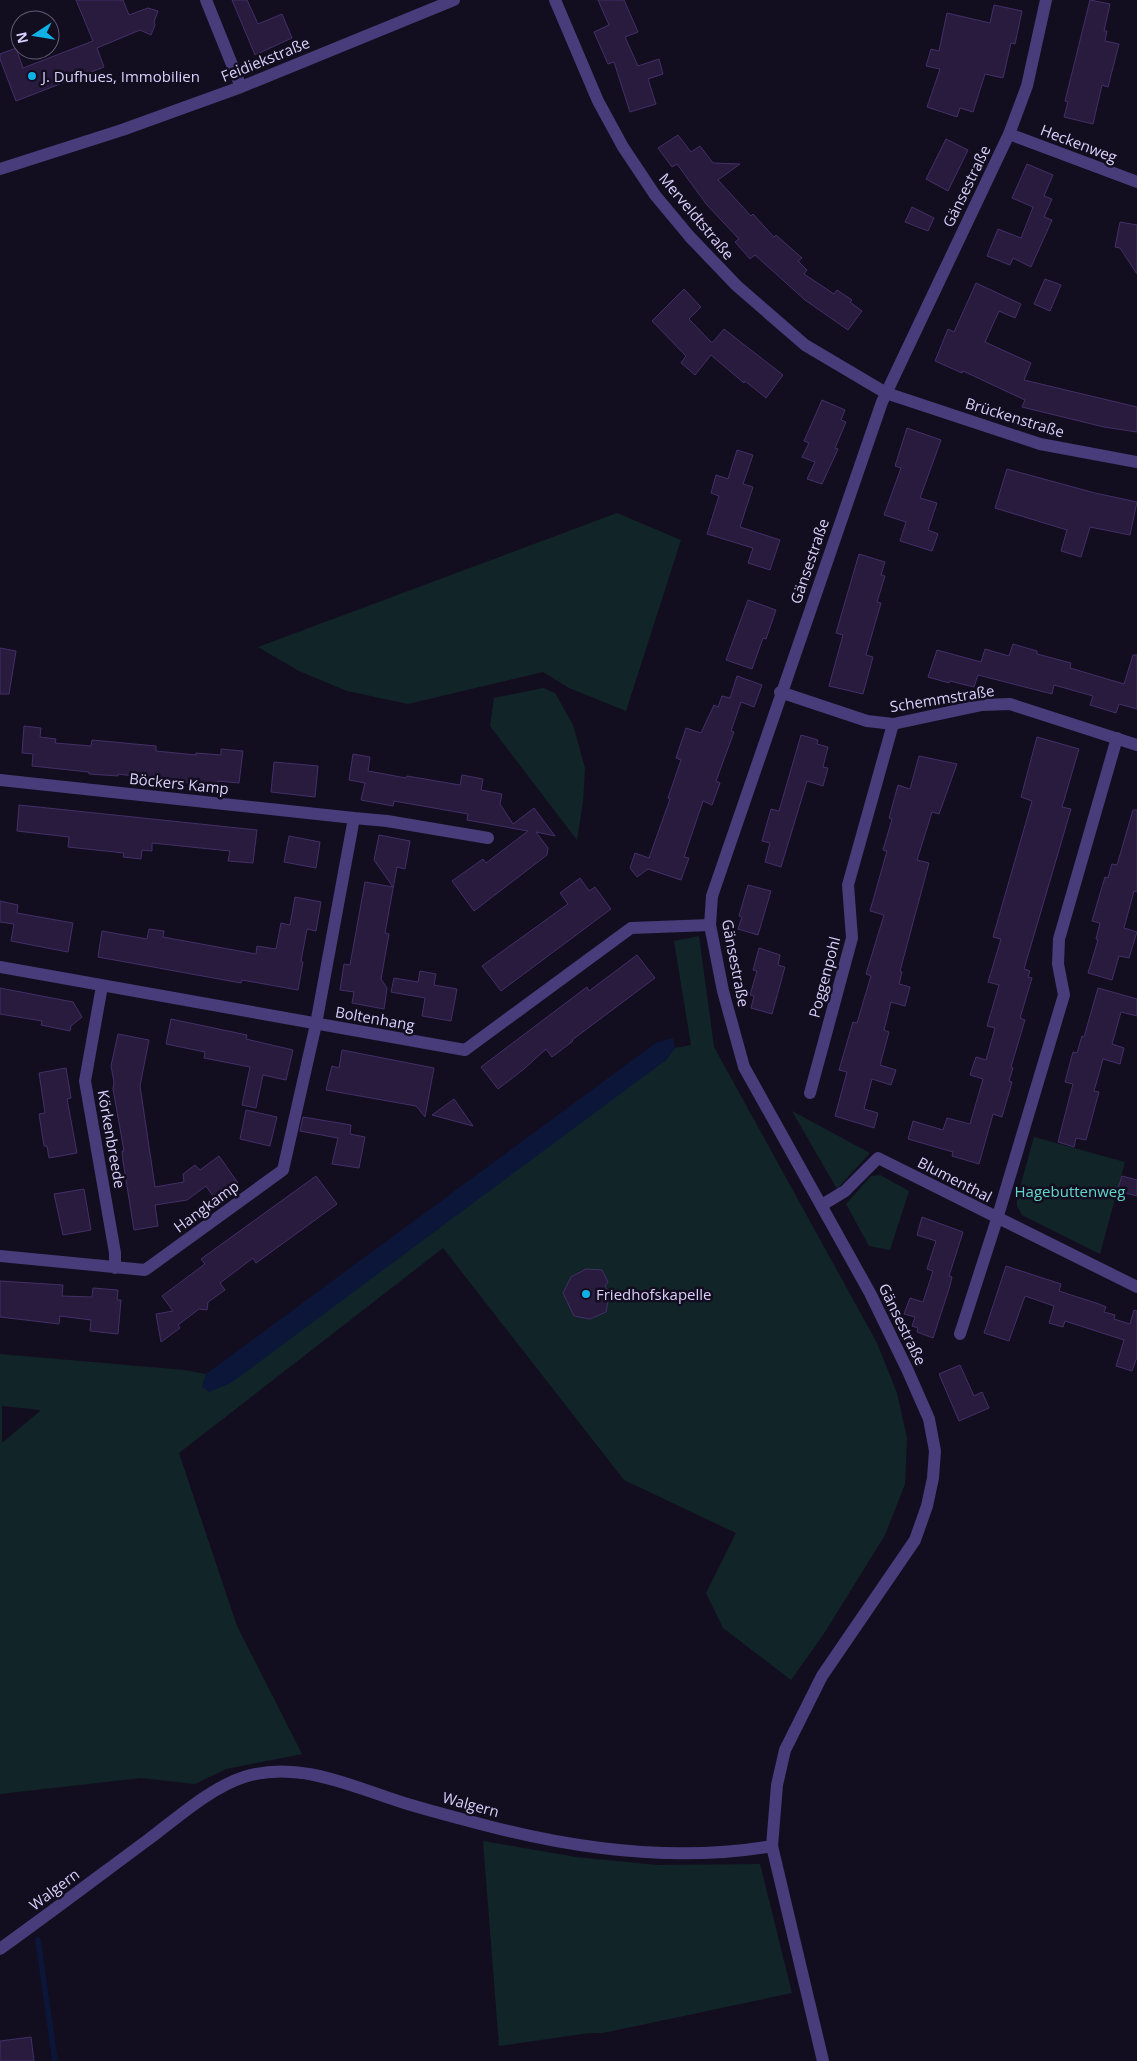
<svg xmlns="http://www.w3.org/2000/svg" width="1137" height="2061" font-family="'Open Sans',sans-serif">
  <rect width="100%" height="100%" fill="#130e1f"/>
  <!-- green -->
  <path fill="#112528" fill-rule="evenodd" d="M617,513L681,540L626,711L569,688L543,672L408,704L347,691L299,671L258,647Z
    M543,688L555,693L573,725L585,768L583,802L577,840L490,726L494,698Z
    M699,936L714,1047L877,1343L897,1393L907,1438L905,1484L885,1535L825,1632L791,1680L723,1628L706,1593L736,1533L624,1480L443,1248L179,1453L237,1626L302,1754L226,1769L195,1784L141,1778L0,1794V1354L184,1370L206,1374L202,1387L666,1060L675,1048L691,1045L674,941ZM2,1406L40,1410V1411L2,1443Z
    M792,1111L870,1153L837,1189Z
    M1034,1137L1125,1162L1100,1254L1022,1215L1017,1206V1198Z
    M880,1175L909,1191L890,1250L869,1246L846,1204L871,1176Z
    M483,1841L576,1857L657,1865L760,1864L792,1993L603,2033H589L499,2046Z"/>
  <!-- water -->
  <path fill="#0c1639" d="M673,1038L675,1048L666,1060L231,1383L209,1392L202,1387L206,1374L657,1042Z"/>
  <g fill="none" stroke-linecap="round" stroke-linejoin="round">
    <!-- stream -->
    <path stroke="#0c1639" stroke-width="5.5" d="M38,1940L55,2061"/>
  </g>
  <!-- building -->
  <path fill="#281b3e" stroke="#432f68" d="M76,0H123L129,15L148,8L158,11L154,22L155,25L151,35L140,30L97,48L104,67L16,101L0,59V54L16,48L23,68L93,41Z
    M232,0H247L258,24L282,14L292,38L255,55Z
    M598,0H624L638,32L625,37L638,66L659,59L663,74L648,79L656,104L630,112L614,62L608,64L594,32L609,25Z
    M1090,0L1110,4L1104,31H1107L1105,41L1119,44L1108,87L1102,85L1093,124L1064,117L1068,102L1065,101Z
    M994,5L1022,11L1015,44L1011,43L1003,78L985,74L973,112L960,108L957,117L927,107L940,69L926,66L931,49L939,51L947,13L990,23Z
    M678,135L691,152L700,146L713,163L740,164L718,180L751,216L753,214L774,237L776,235L802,258L798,261L807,270L804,274L834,294L837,290L852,300L850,302L862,311L848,330L805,300L755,255L750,259L735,242L739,239L707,205L677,164L672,167L658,148Z
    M946,139L968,150L948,191L926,179Z
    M1027,164L1053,175L1044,196L1052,199L1044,217L1052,220L1031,267L1013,258L1010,265L987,256L998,229L1021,238L1033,207L1012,198Z
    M912,207L934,218L928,231L905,222Z
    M1120,222L1137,225V274L1120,248L1115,247Z
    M1045,279L1061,285L1050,311L1034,304Z
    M976,283L1021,304L1015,318L999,311L985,342L1031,363L1024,380L1137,407V432L1104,427L1022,407L1025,400L963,371L962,373L935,361L948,329L954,332Z
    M684,289L701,307L689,319L712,343L724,329L783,375L766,398L745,381L744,383L711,355L695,375L681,363L686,356L652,321Z
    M822,400L845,410L841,420L846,422L835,448L838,449L822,484L807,479L815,462L802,457L809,443L804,441Z
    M907,428L941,440L920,498L937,503L928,530L938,534L932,551L900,541L906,522L884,515L901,468L895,466Z
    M737,450L753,455L743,484L753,487L740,527L780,540L770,570L748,563L753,548L707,534L719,496L711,493L716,475L728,479Z
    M1007,469L1095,493L1137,502L1130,535L1090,527L1081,557L1061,551L1067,530L995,508Z
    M859,554L885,562L881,575L885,576L877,602L881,603L866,655L873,657L863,694L829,686L843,635L836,633Z
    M748,600L776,610L766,639L763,638L752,669L726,660Z
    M1013,644L1037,651V654L1071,663L1070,668L1124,684L1133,655H1137V709L1119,704L1116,713L1090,705L1093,696L1054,685L1052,694L978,675L974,687L950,681L949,683L928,677L937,650L981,662L985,649L1009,656Z
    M0,648L16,651L9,694H0Z
    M737,676L762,685L754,707L741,702L731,731L734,732L716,781L720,783L712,805L703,801L684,857L689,858L681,880L648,869L637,877L630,868L635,853L649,858L670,799L668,798L681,760L676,758L686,728L701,733L714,705L718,707L722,696L730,698Z
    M24,726L41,728L40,737L56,739L55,743L91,746L92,740L156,746V751L196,755V753L221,755V749L243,751L239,783L218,781V785H205L118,774V776L89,774V772L32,766L33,754L22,753Z
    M801,735L818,740L817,744L828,747L823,767L828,768L823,786L807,781L781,867L765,862L770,843L762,841L771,809L779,811Z
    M1037,737L1079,749L1062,807L1071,809L1024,969L1030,971L1028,977L1032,978L1020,1018L1025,1020L1011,1067L1013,1068L1009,1081L1012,1082L1002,1117L993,1114L979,1164L952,1156L953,1152L908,1139L913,1121L943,1130L947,1118L970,1124L983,1079L970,1075L976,1057L986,1060L995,1028L987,1026L999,985L988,982L1001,939L993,937L1032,801L1021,797Z
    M353,754L370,757L368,771L406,778L407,776L460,785L462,775L483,779L481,790L502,794L500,804L513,824L534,808L555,836L536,832L548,848L547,855L474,911L452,881L483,859L486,863L528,831L467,820L468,814L394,801L393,806L361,800L365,783L349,780Z
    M919,756L957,764L939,814L932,812L917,860L929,863L900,971L902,972L899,984L910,987L905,1006L891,1002L884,1030L889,1032L880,1065L896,1070L891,1085L872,1079L864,1109L878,1113L874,1128L835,1116L847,1072L839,1070L853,1022L857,1023L871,976L866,974L884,915L870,911L887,851L883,850L892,819L889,818L898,785L910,789Z
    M274,762L318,766L315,797L271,792Z
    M19,805L257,830L253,863L228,861L230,851L152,843V851L142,850L141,859L123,857L124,853L68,847L69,837L17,831Z
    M1133,810H1137V892L1134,891L1124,928L1137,932L1129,958L1119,956L1112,980L1088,973L1098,940L1096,939L1100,923L1092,921L1105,877L1108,878L1112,864L1117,865Z
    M379,835L410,841L405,869L397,867L385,933L389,934L381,979L387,988L384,1009L352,1003L354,992L340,990L344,964L350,965L365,882L393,887L374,860Z
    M289,836L320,842L316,868L284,862Z
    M580,878L589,891L595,887L611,909L501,991L482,966L568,904L560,893Z
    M748,885L771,891L758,935L738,929L742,917L739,916Z
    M295,897L321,902L316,931L307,929L301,961L303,962L298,990L242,980L241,983L98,957L102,931L147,939L149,929L164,931L163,937L256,954L257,946L276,949L281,923L290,925Z
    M0,901L18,905L17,913L73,923L68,952L11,941L14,924L0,922Z
    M759,948L780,955L778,965L785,967L772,1014L751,1008L754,996L750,995L757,971L753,970Z
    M637,955L655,978L572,1040L573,1041L552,1057L546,1049L524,1069L498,1089L481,1067L587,987L589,991Z
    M420,971L436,974L434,985L457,989L451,1021L422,1016L425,998L391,992L394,978L418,982Z
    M0,988L73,1002L82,1017L71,1026L70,1031L41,1025L42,1021L0,1014Z
    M1098,988L1137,999V1016L1121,1012L1112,1044L1124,1048L1120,1064L1103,1059L1094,1091L1099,1092L1086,1140L1076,1138L1074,1147L1058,1142L1073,1084L1065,1082L1073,1052L1077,1053L1082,1036L1084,1037Z
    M171,1019L247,1035L246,1039L293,1050L286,1080L263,1075L256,1108L242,1105L250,1067L204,1058L205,1052L166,1044Z
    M118,1034L149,1040L140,1086L155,1187L184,1182L183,1174L195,1165L200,1170L219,1156L238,1183L215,1199L206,1186L187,1200L155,1205L158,1226L134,1230L123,1161L122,1151H124L113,1089L114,1082L111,1066Z
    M342,1050L434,1068L425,1117L416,1106L326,1090L332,1066L339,1068Z
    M66,1068L71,1098L67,1099L77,1153L49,1158L47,1146H44L39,1114L45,1113L39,1073Z
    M454,1099L473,1126L432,1115Z
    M246,1110L277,1117L270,1146L240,1139Z
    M303,1117L351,1125L350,1134L365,1137L359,1168L332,1164L338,1138L300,1131Z
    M316,1176L337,1204L256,1263L253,1258L220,1283L225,1290L208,1302L207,1310L199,1309L178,1325L180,1328L161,1342L156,1314L173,1311L162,1296L205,1264L201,1259Z
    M1122,1176L1137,1180V1196L1117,1191Z
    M84,1189L91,1230L63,1235L54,1194Z
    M922,1217L963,1232L949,1276L952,1277L949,1289L933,1338L917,1332L918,1328L912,1326L915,1317L904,1314L910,1298L923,1302L933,1271L927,1269L936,1241L917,1235Z
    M1006,1266L1061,1284L1059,1291L1099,1304L1106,1307L1104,1312L1115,1315L1114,1319L1130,1324L1134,1310L1137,1311V1357L1132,1371L1116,1366L1124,1340L1065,1321L1063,1327L1049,1323L1054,1306L1025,1296L1009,1341L984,1333Z
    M586,1269L602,1270L608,1282L605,1286L609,1295L606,1312L590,1319L574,1316L563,1293L571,1277Z
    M0,1281L63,1285L62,1296L92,1297L93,1288L118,1290L117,1300H121L118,1334L90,1331L91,1320L60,1316L59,1324L0,1317Z
    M960,1365L974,1396L982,1392L989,1408L959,1421L939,1374Z
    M31,2037L34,2061H0V2041Z"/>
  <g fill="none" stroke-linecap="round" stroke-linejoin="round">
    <!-- minor -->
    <path stroke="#483c7a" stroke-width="12" d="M206,0L241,87
      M555,0L598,101L623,147L655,195L690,237L737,286L805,345L886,393L1040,444L1137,462
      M1009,134L1137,182
      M0,169L122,130L241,87L454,0
      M780,692L867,721L893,724L982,705L1010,704L1137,745
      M0,780L354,818L316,1024L283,1170L145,1270L0,1256
      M354,818L387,821L488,838
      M0,967L465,1050L631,928L710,925
      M102,986L85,1081L115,1253V1268
      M810,1093L852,938L848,885L893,724
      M822,1205L845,1191L878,1158L1137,1287
      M960,1334L997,1219L1064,995L1058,964L1059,939L1117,738
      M0,1949C50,1913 99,1876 149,1839C177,1818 210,1788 244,1777C301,1759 357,1789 411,1805C438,1813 465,1820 492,1827C582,1850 680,1862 772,1846
      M823,2061L772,1846L777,1785L785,1750L822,1676L915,1540L927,1506L933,1478L935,1451L929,1419L907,1369L870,1293L744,1067L723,991L710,925L712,896L882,402L1009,134L1027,86L1046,0"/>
  </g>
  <!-- markers -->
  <g fill="#10b1e6" stroke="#130e1f" stroke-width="2">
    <circle cx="32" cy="76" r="5"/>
    <circle cx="586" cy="1294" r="5"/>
  </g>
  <g text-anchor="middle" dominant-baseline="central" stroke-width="5" stroke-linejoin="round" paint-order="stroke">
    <!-- street labels -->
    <g font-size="15" fill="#dbcffc" stroke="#130e1f">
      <text transform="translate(265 59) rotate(-22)">Feidiekstraße</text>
      <text transform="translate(1079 143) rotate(21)">Heckenweg</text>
      <text transform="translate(966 186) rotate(-64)">Gänsestraße</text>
      <text transform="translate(697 216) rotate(50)">Merveldtstraße</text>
      <text transform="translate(1015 417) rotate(17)">Brückenstraße</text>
      <text transform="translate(809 561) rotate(-71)">Gänsestraße</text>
      <text transform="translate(942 698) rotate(-9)">Schemmstraße</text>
      <text transform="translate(179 783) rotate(6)">Böckers Kamp</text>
      <text transform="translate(736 963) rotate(79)">Gänsestraße</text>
      <text transform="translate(824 977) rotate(-75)">Poggenpohl</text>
      <text transform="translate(375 1018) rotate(10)">Boltenhang</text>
      <text transform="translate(112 1139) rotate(80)">Körkenbreede</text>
      <text transform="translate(955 1179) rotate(27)">Blumenthal</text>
      <text transform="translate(206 1206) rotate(-36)">Hangkamp</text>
      <text transform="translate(903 1324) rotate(64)">Gänsestraße</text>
      <text transform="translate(471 1804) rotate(15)">Walgern</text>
      <text transform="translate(54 1889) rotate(-37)">Walgern</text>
    </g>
    <!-- poi labels -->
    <g font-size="15" fill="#dbcffc" stroke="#130e1f" text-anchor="start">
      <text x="42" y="76">J. Dufhues, Immobilien</text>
      <text x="596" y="1294">Friedhofskapelle</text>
    </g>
    <!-- park labels -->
    <g font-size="15" fill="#61d6ca" stroke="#130e1f">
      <text x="1070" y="1191">Hagebuttenweg</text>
    </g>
  </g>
  <!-- north arrow -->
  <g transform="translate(35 35) rotate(258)"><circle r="24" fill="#130e1f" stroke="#635b77"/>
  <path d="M0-4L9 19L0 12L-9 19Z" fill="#10b1e6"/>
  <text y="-8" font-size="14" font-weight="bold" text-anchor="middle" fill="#dbcffc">N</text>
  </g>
</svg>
